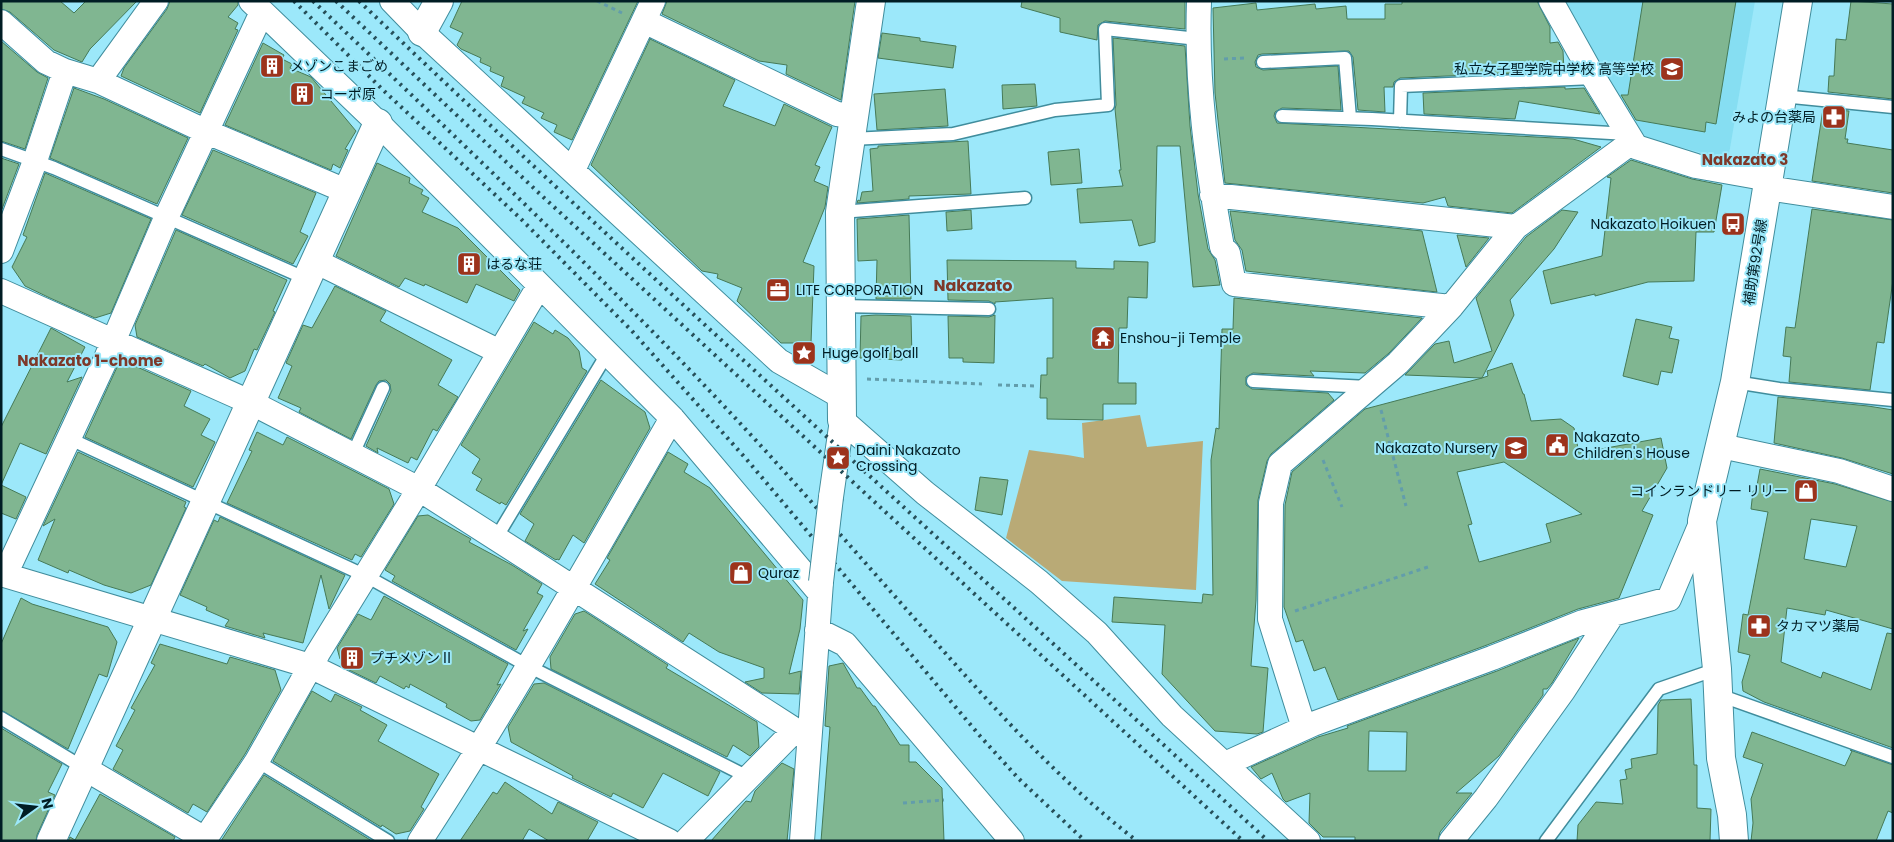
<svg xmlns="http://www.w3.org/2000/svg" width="1894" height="842" font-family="Poppins,'Noto Sans JP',sans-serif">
  <rect width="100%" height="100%" fill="#9ce8fa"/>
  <!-- built -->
  <path fill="#86def2" d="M1561,1H1755L1728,160L1639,136Z"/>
  <!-- green -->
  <path fill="#b9aa76" d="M1140,415L1147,447L1203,441L1196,590L1062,581L1006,538L1029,450C1048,453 1066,454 1084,458L1082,423Z"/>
  <!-- building -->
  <path fill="#80b691" stroke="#467a57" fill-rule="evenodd" d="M1,1H60L74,13L86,1H137L90,49L82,62L54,50L10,12L1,9Z
    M170,1H238V5L228,17L238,23L235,29L238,30L200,113L121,76L124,68L167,9Z
    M462,1H638L572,140L554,132L557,125L541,118L544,113L522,103L525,97L501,86L504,77L490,71L491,67L480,62L481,58L461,49L457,45L463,33L450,27Z
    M667,1H855L841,100L786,74L787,65L759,61L662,14Z
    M1022,1H1185V29L1105,21L1098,25L1097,40L1060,32V18L1021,7Z
    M1402,1H1537L1550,27V43L1558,42L1563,51L1564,71L1400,78L1394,82L1393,87H1384L1385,112L1358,110L1353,57L1349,51L1262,54L1258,55L1255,62L1256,67L1263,70L1338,66L1341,110L1282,108L1275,112L1274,116L1277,123L1573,139L1601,147L1512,213L1448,206L1445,197L1423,203L1225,183L1215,93L1213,8L1256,3L1257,10L1315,4L1316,9L1346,6L1347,19H1385V4H1402Z
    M1643,1H1736L1716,124L1706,122L1705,132L1636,120L1621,95H1628Z
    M1851,1L1893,4V99L1828,92L1829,76H1834L1836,39L1846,40Z
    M882,33L920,38V41L956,46L953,68L878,58Z
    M1113,38L1185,46L1190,126L1198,194L1208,249L1215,260L1220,285L1193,287L1180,146H1157L1155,242L1139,246L1132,220L1080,223L1077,189L1123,186L1119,170H1121L1115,109L1116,105Z
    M650,39L735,80L723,106L775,126L784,104L832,127L815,165L820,167L814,181L828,187L825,207L803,262L814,266L811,343H781L737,301L742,288L717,278L718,274L702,271L591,165Z
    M1,41L37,72L48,78L25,149L1,141Z
    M263,43L284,55L282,59L292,64L290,68L311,77L356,131L345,149L348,150L340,168L333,164L331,170L225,125Z
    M1035,84L1037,106L1003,109L1002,85Z
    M1565,87V89L1584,88L1600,114L1519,101L1515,119L1424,114L1423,93Z
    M74,88L104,99L188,138L157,204L50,158Z
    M945,89L948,126L877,130L874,94Z
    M1823,109L1849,111L1845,139H1848L1847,143L1893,150V193L1812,181Z
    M968,141L971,194L909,196V199L857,203L858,200L860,201L862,192L873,191L870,149L878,148V146Z
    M1079,149L1082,183L1051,185L1048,152Z
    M213,150L316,193L300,232L308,236L293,264L182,215Z
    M1,158L19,164L2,209L1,208Z
    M1631,160L1692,179L1722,185L1714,232H1696L1694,281L1648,282L1595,296V294L1551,304L1543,271L1602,256L1611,178L1607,177Z
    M377,163L410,178L409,183L423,190L421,194L429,198L422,212L458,228L520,290L514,301L476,284L467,303L425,284L424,286L405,278L399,287L336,256Z
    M45,173L151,219L111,313L95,318L50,298L25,286L12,267L27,237L23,235Z
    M1812,209L1893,220V280L1884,343L1877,342L1870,390L1789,382L1791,357L1783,356L1786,327L1795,328Z
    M971,210L972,229L947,231L946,212Z
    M1562,210L1578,212L1554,249L1510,300L1514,315L1482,378L1488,376L1487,371L1512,363L1523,394H1524L1531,421L1561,419L1574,428L1579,453L1661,438L1667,468L1642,511L1653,515L1619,598L1578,609L1487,645L1338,700L1325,667L1314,671L1303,640L1296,642L1284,607L1285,505L1292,472L1365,409L1482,378L1405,375L1435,344L1449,341L1454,363L1492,351L1476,298L1526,237ZM1504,462L1582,514L1546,524L1551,542L1479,562L1468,525L1472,524L1457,472Z
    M1230,211L1422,231L1437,292L1246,271L1242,250L1235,240Z
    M909,215L911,299H876L877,260L858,261L857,219Z
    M176,230L287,280L273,311L275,312L257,350L254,349L245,371L230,378L205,364L203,366L137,337L135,325Z
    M1457,235L1489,238L1466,267Z
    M947,260L1076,261V268L1114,269V261L1148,262L1147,298L1128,297L1127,328H1119L1118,383H1136V404H1103V420L1047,419V398H1040L1041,375H1047V358H1053V298L995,302V304L989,301L948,300Z
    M335,286L386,311L380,321L452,360L438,385L458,397L437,431L433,429L417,460L411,457L408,463L377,448L378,453L366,446L391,391L390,384L386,380L379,381L376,385L351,439L299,412L301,408L278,398L292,366L286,363L303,325L312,328Z
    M1234,298L1422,318L1389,353L1365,373L1310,371L1314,376L1253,373L1246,377V385L1252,389L1328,393L1334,400L1271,454L1267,461L1258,500L1256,600L1251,666L1268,668L1263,732L1257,734L1215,731L1162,674L1165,625L1112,622L1114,597L1202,603L1203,594L1213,595L1211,460L1216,428L1219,429L1222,329H1233Z
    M876,315L911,316L912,358H902V360L860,358L861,316Z
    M995,315L994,363L963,362V358H949L948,316L989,317Z
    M1636,319L1672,327L1669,338L1679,340L1672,373L1661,371L1658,385L1623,376Z
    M534,322L553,334L555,330L568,338L579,351L582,368L587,371L506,505L501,502L500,504L476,490L482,479L472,473L480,459L461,445Z
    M51,328L85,347L67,382L82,377L46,454L20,443L1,485L26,497L16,519L1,513V427Z
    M126,362L191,391L184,406L210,419L201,435L215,442L193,487L85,437L118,365Z
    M601,380L645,412L650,428L584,543L573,535L559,560L557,559L556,560L525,541L534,524L520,514Z
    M1778,397L1868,406L1893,410V474L1842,458L1774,443Z
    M257,432L283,445L287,437L389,489L394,504L361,557L355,554L352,560L227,503L252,451L249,450Z
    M78,452L186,502L184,507L186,508L151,585L131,593L104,585L69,570L68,573L38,560L55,519L43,526Z
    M668,452L688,464L684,472L710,488L803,600L800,629L789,674L801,671L799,694L762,693L745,682L764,678V668L719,652L689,633L683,642L595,584L610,560L607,558Z
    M1760,469L1835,484L1893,502V629L1826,610L1825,615L1787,608L1781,662L1821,678L1823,672L1871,690L1887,633L1893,634V748L1764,702L1743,691L1742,682L1750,655L1738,652L1743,614L1748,615L1768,512L1751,509L1753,491H1756ZM1811,519L1857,526L1846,567L1804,559Z
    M980,477L1008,480L1002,515L975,510Z
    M428,515L471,539L469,542L512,565L542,584L537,593L543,596L523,631L528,629L516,650L392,581L395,576L385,570L418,516Z
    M220,517L345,575L329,609L321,575L303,643L263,633L265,638L225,626L229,620L206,610L207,607L180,595L214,520L218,522Z
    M384,596L508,664L497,685L501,684L480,720L471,721L446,707L447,704L410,684L409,688L406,686L404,689L380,676L376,683L349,670L351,665L340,659L337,648L358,614L371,620Z
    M21,598L32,604L108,627L117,642L107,677L99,674L68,749L1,710V644Z
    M584,611L668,665L666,668L757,722L759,747L750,756L733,745L727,757L551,669L550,657L575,614Z
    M1579,638L1552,683L1547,689H1543V695L1499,756L1456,793H1472L1440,832L1438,841H1355V837H1323L1309,823L1310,793L1286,802L1283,799L1272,773L1261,779L1251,767L1318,737L1348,728L1347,726L1497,671ZM1369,731L1407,732L1406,771H1368Z
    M160,644L227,664L230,657L275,670L281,690L245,754L207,812L193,804L188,813L113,769L123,750L116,746L135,710L131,708L155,665L151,663Z
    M843,663L857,688H860L873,706H875L900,745H909V762H916L942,788L944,841H821L830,727L825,726L829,666Z
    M544,683L720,772L708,796L663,773L643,808L613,793L611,797L572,778L573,776L511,742L508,727L534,684Z
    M312,691L331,702L335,694L362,707L360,710L387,725L378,741L439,774L421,807L424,809L410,831L396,834L382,825L381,827L273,761Z
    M1691,699L1694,765H1697V808L1711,809L1710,841H1577L1578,825L1596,802L1623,804L1620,780L1627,779L1625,770L1632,768L1631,759L1657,754L1658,705L1661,700Z
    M1,728L62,764L48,792L55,795L37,835L36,841H1Z
    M1752,732L1845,766L1852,751L1850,750L1893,765V813L1888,811L1876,841H1751L1753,823L1751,799L1763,764L1743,757Z
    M782,763L794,769L787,841H711L746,801L751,802L755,791Z
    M264,775L372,841H221Z
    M505,782L552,814L558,802L598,822L587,841H549L529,829L522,841H460L493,792L497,794Z
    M100,794L175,837L173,841H68L70,837L75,840Z"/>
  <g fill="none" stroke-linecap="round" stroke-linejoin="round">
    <defs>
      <path id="lane" d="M1263,62L1345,58L1350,118
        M1782,96L1893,107
        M1282,116L1372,119L1628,134
        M1400,121L1401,86L1594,78
        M851,139L953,134L1055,110L1108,105L1105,29L1198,39
        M1,149L54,168L307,279
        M840,212L1025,198
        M840,306L989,309
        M1253,381L1368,387
        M1735,382L1779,389L1893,400
        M68,438L366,576L528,666L748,777
        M352,456L383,388
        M496,538L607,354
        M1719,695L1893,757
        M1,718L84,768
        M257,761L388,841
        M1546,841L1659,689L1717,669"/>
      <path id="street" d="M251,1L378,123L672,418L820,593
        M392,1L422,32L779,361L842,397
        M1199,1C1196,84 1207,166 1222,247L1228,253L1234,284L1451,307
        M1551,1L1594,78L1636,147L1696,166L1769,179
        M644,21L837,114L853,116
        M1,22L46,62L65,71L35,161L1,251
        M65,71L98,81L207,132L346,191
        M98,81L156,1
        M573,170L653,1
        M1767,188L1893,207
        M1212,195L1516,227
        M315,261L500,352
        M1,291L252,403L419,489L795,730L810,731
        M842,420L925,493L1039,582L1097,633L1172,716L1308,841
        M1721,446L1839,471L1893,489
        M831,497L842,420
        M1,574L310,666L669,841
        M5,575L104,363L166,218L262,12
        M817,630L845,644L1012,841
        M1304,728L1270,619L1271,503L1280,464L1398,363L1451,307L1516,227L1632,142
        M1225,764L1313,724L1492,658L1583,622L1669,599L1702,521
        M84,768L205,839L204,841
        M205,839L257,761L318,653L419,489L539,286
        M420,841C510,703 590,560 672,418
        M686,841L795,730
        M802,841L821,582
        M1451,841L1486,798L1563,691L1612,615"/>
      <path id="secondary" d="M422,32L439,1
        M842,420L840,212L871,1
        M51,841L378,123
        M1734,841L1732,815L1721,758L1717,669L1702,521L1735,382L1798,1"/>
    </defs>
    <!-- lane casing -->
    <use href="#lane" stroke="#408d9d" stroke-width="15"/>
    <!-- street casing -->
    <use href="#street" stroke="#408d9d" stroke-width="26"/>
    <!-- secondary casing -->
    <use href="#secondary" stroke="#408d9d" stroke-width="30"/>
    <!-- path -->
    <path stroke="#629dab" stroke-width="3" stroke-dasharray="4 4" stroke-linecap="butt" d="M597,1L622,13
      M1224,59L1245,58
      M867,379L982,384
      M998,385L1037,386
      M1381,410L1406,506
      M1323,460L1342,507
      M1295,611L1431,566
      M903,803L944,800"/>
    <!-- lane -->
    <use href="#lane" stroke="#fff" stroke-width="12"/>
    <!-- street -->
    <use href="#street" stroke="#fff" stroke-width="24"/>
    <!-- secondary -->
    <use href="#secondary" stroke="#fff" stroke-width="28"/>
    <!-- rail -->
    <path stroke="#264f59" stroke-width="4" stroke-dasharray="2.5 5" stroke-linecap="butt" d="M294,1L383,90L520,218L632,331L748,461L980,736L1019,779L1085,841
      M313,1C466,147 619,291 762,447C822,513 880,580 939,646C1001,716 1063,784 1137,841
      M336,1L541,195L1243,841
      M359,1C657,286 965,561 1268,841"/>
    <defs>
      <path id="street-bridge" d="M821,582L831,497"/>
    </defs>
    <!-- street-bridge casing -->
    <use href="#street-bridge" stroke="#408d9d" stroke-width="26" stroke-linecap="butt"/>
    <!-- street-bridge -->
    <use href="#street-bridge" stroke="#fff" stroke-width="24"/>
  </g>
  <!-- icons -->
  <defs>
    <symbol id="building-square" viewBox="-11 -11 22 22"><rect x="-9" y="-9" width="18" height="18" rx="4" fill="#9c331c" stroke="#9ce8fa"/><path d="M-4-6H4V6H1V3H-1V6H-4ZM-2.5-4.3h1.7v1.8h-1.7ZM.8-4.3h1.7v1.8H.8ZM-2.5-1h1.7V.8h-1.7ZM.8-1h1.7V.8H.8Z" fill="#fff"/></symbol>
    <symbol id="school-square" viewBox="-11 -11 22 22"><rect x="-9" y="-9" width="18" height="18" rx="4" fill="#9c331c" stroke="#9ce8fa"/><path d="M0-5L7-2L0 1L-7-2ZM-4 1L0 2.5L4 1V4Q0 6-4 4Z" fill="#fff"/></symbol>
    <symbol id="pharmacy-square" viewBox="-11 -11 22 22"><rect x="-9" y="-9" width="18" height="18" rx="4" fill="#9c331c" stroke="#9ce8fa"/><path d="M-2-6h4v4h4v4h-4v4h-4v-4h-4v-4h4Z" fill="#fff"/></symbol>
    <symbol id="bus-square" viewBox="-11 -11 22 22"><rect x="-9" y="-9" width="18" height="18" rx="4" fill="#9c331c" stroke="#9ce8fa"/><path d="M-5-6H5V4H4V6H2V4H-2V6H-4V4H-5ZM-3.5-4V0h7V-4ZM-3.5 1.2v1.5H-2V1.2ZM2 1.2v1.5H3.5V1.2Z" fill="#fff"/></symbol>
    <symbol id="office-square" viewBox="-11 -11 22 22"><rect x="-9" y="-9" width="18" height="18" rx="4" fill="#9c331c" stroke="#9ce8fa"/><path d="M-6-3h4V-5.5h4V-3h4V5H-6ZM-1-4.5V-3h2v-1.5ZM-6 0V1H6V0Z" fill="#fff"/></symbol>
    <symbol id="temple-square" viewBox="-11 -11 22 22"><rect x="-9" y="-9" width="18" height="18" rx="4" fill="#9c331c" stroke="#9ce8fa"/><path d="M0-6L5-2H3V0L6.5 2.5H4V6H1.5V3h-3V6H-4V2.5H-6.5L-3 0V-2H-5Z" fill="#fff"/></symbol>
    <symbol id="sight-square" viewBox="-11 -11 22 22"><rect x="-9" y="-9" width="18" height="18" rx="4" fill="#9c331c" stroke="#9ce8fa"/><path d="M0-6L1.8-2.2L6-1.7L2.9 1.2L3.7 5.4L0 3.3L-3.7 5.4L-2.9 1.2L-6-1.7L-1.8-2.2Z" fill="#fff"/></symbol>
    <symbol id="civic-square" viewBox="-11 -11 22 22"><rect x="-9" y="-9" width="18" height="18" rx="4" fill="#9c331c" stroke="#9ce8fa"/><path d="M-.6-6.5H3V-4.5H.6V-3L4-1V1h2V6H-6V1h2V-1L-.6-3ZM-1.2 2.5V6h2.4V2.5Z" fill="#fff"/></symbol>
    <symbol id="shop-square" viewBox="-11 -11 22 22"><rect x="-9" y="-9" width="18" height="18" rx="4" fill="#9c331c" stroke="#9ce8fa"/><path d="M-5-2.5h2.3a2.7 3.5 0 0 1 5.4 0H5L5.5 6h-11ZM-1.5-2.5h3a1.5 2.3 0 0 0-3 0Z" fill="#fff"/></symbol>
  </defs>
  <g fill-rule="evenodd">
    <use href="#building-square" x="258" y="52" width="28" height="28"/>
    <use href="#school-square" x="1658" y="55" width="28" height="28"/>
    <use href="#building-square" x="288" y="80" width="28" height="28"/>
    <use href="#pharmacy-square" x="1820" y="103" width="28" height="28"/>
    <use href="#bus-square" x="1719" y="210" width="28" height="28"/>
    <use href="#building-square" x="455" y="250" width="28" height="28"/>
    <use href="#office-square" x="764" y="276" width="28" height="28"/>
    <use href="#temple-square" x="1089" y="324" width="28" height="28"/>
    <use href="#sight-square" x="790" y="339" width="28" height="28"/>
    <use href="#civic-square" x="1543" y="431" width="28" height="28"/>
    <use href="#school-square" x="1502" y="434" width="28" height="28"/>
    <use href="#sight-square" x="824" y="444" width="28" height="28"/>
    <use href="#shop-square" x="1792" y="477" width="28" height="28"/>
    <use href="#shop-square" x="727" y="559" width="28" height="28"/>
    <use href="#pharmacy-square" x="1745" y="612" width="28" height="28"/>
    <use href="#building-square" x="338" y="644" width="28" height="28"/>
  </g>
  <g text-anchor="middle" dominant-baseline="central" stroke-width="4" stroke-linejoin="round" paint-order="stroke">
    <!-- poi labels -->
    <g font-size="14" fill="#001d24" stroke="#9ce8fa" text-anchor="start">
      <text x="290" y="66">メゾンこまごめ</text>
      <text x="1654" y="69" text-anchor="end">私立女子聖学院中学校 高等学校</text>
      <text x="320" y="94">コーポ原</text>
      <text x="1816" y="117" text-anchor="end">みよの台薬局</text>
      <text x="1716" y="224" text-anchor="end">Nakazato Hoikuen</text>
      <text x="486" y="264">はるな荘</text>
      <text x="796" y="290">LITE CORPORATION</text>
      <text x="1120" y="338">Enshou-ji Temple</text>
      <text x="822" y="353">Huge golf ball</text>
      <text x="1574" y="437">Nakazato<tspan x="1574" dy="16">Children's House</tspan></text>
      <text x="1498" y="448" text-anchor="end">Nakazato Nursery</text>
      <text x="856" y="450">Daini Nakazato<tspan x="856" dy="16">Crossing</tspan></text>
      <text x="1788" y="491" text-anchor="end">コインランドリー リリー</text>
      <text x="758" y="573">Quraz</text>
      <text x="1776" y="626">タカマツ薬局</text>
      <text x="370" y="658">プチメゾンⅡ</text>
    </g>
    <!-- street labels -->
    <g font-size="14" fill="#001d24" stroke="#9ce8fa">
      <text transform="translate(1755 262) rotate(-81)">補助第92号線</text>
    </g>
    <!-- neighbourhood labels -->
    <g font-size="15" font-weight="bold" fill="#7e3829" stroke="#9ce8fa">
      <text x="1745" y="159">Nakazato 3</text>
      <text x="90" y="360">Nakazato 1-chome</text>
    </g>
    <!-- quarter labels -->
    <g font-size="16" font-weight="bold" fill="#7e3829" stroke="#9ce8fa">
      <text x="973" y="285">Nakazato</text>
    </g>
  </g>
  <!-- border -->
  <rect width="1894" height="842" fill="none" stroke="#001d24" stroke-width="5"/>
  <!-- north arrow -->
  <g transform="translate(35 807) rotate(75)" stroke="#9ce8fa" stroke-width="4" paint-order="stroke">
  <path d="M0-4L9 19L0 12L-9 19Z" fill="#001d24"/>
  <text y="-8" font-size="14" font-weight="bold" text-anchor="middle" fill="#001d24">N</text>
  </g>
</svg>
